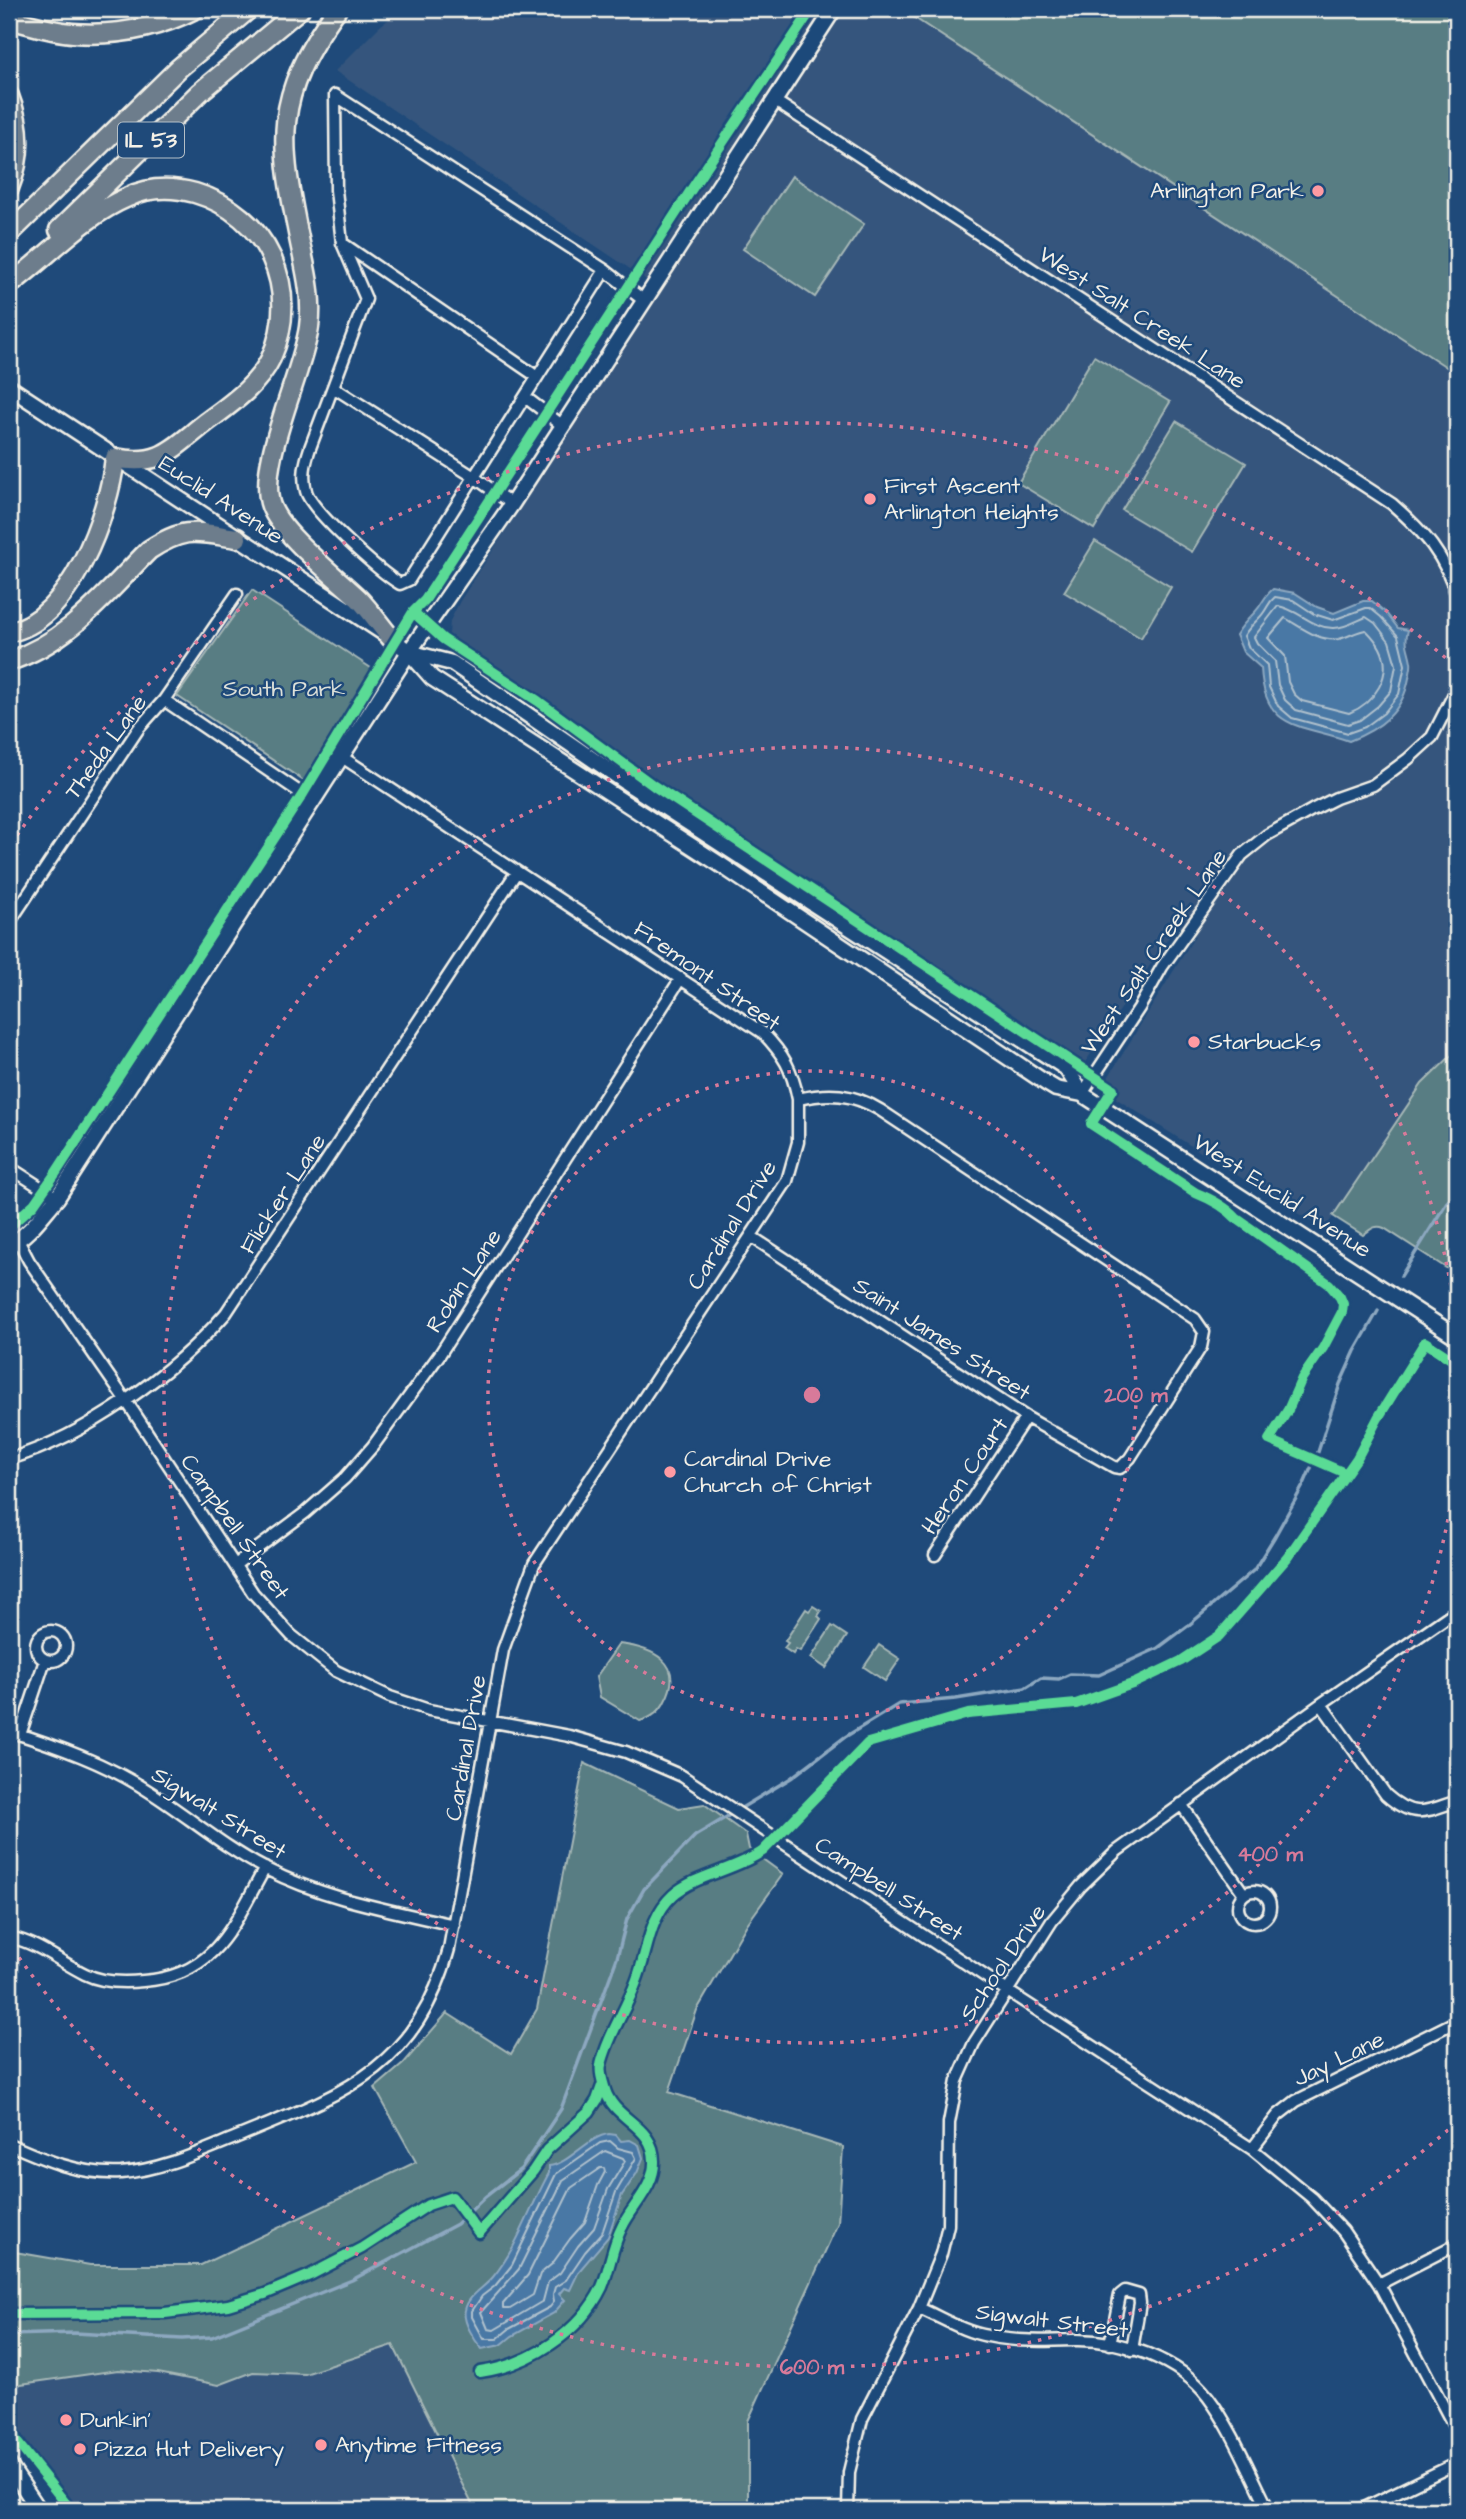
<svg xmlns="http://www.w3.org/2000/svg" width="1466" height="2519" font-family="'Architects Daughter',sans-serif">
  <rect width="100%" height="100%" fill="#1f4a7a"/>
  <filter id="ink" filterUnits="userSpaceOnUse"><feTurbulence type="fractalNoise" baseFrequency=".0143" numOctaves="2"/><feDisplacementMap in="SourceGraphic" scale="14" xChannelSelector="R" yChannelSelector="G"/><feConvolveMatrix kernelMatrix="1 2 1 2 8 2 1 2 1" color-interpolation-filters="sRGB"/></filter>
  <g filter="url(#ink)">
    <!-- built -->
    <path fill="#34557d" d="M402,9H834L654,285L335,71L380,26Z
      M844,9H901L1457,374V1050L1422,1084L1324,1230L1101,1089L1195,936L1177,925L1080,1070L601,760L517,694L457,653L449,635L450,621L460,601Z
      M393,2345L475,2510H71L43,2470L9,2412V2392L23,2384L118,2370L158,2373L219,2385L253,2372L305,2374Z"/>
    <!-- green -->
    <path fill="#597d83" stroke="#a6b7b6" stroke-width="2" d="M901,9H1457V374Z
      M792,176L864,224L815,297L743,249Z
      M1094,356L1170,402L1094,529L1018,483Z
      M1176,421L1246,463L1192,552L1122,510Z
      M1095,541L1171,587L1141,638L1064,592Z
      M252,590L371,668L372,673L304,781L177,696Z
      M1457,1050V1275L1384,1228C1375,1224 1370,1230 1363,1235L1333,1216L1422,1084Z
      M813,1606L821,1611L818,1616L821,1619L800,1651L796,1649L793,1654L784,1648L788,1643L785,1641L806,1609L809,1611Z
      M832,1626L847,1636L826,1668L811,1658Z
      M619,1644C652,1648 686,1662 665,1701C660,1712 651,1718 640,1721L600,1697L596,1677Z
      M879,1645L900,1659L885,1681L864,1667Z
      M584,1763L679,1808L704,1804L746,1834L749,1849L783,1874L747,1924L697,2010L669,2092L843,2147L838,2223L748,2421V2510H475L393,2345L305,2374L253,2372L219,2385L158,2373L118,2370L21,2384L9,2391V2251L90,2265H201L416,2162L375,2088L403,2064L447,2013L511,2054L537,2009Z"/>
    <!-- water -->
    <path fill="#4978a5" stroke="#8da8c0" stroke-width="2" d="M1273,589L1295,593L1317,607L1334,613L1363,601H1372L1386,613L1398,628L1408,630C1404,643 1409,649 1411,662C1412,667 1410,672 1409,678C1403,712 1380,729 1349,741C1301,724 1264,731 1261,668L1243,652L1236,635C1242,625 1247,620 1255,612C1263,604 1263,597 1273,589Z
      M609,2134L616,2135L621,2141L630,2140L639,2145L643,2158L637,2173L622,2195L608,2237L579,2271L570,2290L564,2288L559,2294L565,2300L554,2313L512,2336L501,2345L482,2349C475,2341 462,2321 465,2310C468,2295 484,2288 493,2277C518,2247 530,2207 549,2173V2166C568,2165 588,2136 609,2134Z"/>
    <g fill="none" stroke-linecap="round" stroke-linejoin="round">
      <!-- shore -->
      <path stroke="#b0c1cd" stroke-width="2" d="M1275,597L1293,600L1314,614L1333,620L1366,608H1370L1381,617L1398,636L1405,665L1399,694L1384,713L1365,727L1348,733L1292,718L1278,706L1269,687L1267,665L1249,648L1244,636C1249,626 1258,621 1264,612C1268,606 1269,602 1275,597Z
        M1278,606C1298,609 1313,629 1334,628C1345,628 1356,621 1366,617L1375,623L1389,641L1396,665L1391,691L1378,706L1360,720L1348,724L1296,710L1285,700L1278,685L1275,661L1257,643L1254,637Z
        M1285,618C1301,627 1319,642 1339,639C1348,637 1357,631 1366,630C1371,635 1377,642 1380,648C1394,675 1374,703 1349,713L1302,701L1294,694L1288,682L1285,656L1268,638Z
        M610,2141L618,2148L633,2152L636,2158L616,2192L602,2233L585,2252L566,2280L555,2287L553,2294L554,2302L550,2307L509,2329L497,2339H484L472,2317V2311L482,2296L495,2286L512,2265L556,2174L600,2143Z
        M605,2151L623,2158L625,2161L608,2189L594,2228L578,2246L560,2273L548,2282L543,2301L494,2330L488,2329L481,2312L519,2269L563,2180Z
        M600,2168H604L605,2172L598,2185L585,2222L570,2239L552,2264L540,2274L533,2295L510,2309H503V2304L528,2275L571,2188Z"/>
      <!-- stream -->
      <path stroke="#8da8c0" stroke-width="3.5" d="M1401,1276L1447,1202L1457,1193
        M9,2335L75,2333L182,2339L212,2337L352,2280L457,2224L485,2197L521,2169L561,2109L617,1958L627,1919L644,1889L695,1836L791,1778L845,1737L899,1704L956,1699L1025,1688L1041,1678L1059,1679L1070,1674L1099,1675L1158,1648L1189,1625L1254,1570L1275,1536L1304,1484L1318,1452L1340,1384L1355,1351L1378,1311"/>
      <defs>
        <path id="street" d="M335,95L336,190L342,243L536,376
          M335,95L605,270L643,300
          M775,101L1392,504C1424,532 1445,555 1457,597
          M342,243L366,299L310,448C305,463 302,476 306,491C311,511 380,572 400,584L409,580L605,270
          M333,387L474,477L512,504
          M525,397L563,426
          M164,700L314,802
          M342,757L763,1033C784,1055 792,1069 798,1099C829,1092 852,1093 880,1110L1195,1319L1204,1332L1201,1347L1130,1458L1120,1468L1114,1467L1026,1417L752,1237
          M9,923L139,728L164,700L237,594
          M1082,1094L1139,1008L1162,967L1242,855L1267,835L1312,810L1336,798L1373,785L1408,759L1432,737L1457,688
          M9,1167L57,1198
          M18,1240L29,1261L133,1411L253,1593L291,1635L336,1671L390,1697L429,1710L569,1736L626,1752L682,1776L1006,1990L1252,2149L1312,2198L1343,2231L1379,2284L1457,2432
          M9,1459C86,1436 173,1374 226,1313L516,873
          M1457,1488V1489
          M935,1555L1026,1417
          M235,1565L305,1513L345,1478L373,1446L440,1354L681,978
          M36 1646a15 15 0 1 1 30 0a15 15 0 1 1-30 0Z
          M1321,1704L1386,1795C1414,1820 1427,1811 1457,1801
          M9,1731C57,1746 108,1764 150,1792C189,1817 225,1848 266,1869C325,1899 389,1910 454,1925
          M20,1735L45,1660
          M1181,1804L1244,1894
          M1238 1907a16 16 0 1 1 32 0a16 16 0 1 1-32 0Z
          M9,1937C38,1943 59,1961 85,1974C103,1983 124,1983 143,1981C216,1976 233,1925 265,1868
          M9,2144C45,2160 80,2175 121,2173C163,2170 204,2150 242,2135C345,2093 417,2067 449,1949L503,1650L534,1564L787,1181L798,1142V1099
          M1252,2149L1278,2115L1296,2101L1457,2021
          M1379,2284L1457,2244
          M919,2308C942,2318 964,2332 988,2336C1017,2342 1045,2341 1074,2340C1121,2339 1179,2359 1208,2397C1233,2430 1250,2473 1269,2510
          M1110,2344L1120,2295L1125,2291L1139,2295L1140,2303L1132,2350
          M848,2510L849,2472L862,2419L919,2308L941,2254L948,2225L949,2123L957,2081L974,2043L1052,1921L1081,1886L1117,1851L1321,1704L1457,1610
          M1048,2510H1058
          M1360,2510L1457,2463"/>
        <path id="secondary" d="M9,387L391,638L409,652L432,678L721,865L1046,1083L1056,1089L1082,1094L1457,1337
          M409,652L452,663L633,787L1066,1068L1082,1094
          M9,1245C29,1235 42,1215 57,1198L409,652L512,504L834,9
          M9,2465L39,2510"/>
        <path id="highway" d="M337,9C272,99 279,139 300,243C306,271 313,298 309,327C303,373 256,465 271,506C282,535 334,575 358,598C370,610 380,625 391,638
          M9,19C29,24 52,32 73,33C115,36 158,28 195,9
          M9,96C21,126 21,158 9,188
          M59,230L200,92L300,9
          M9,234L179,68L249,9
          M9,285C49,256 81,217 128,197C149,187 173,187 195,193C267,214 302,290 271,358C257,387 229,405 204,424C171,450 159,467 115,458C109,512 71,621 9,632
          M9,661C68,643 107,592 149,550C186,526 196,532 237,538"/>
      </defs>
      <!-- street casing -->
      <use href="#street" stroke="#f4f1e8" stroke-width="15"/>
      <!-- secondary casing -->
      <use href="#secondary" stroke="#f4f1e8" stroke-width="19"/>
      <!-- highway casing -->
      <use href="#highway" stroke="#f4f1e8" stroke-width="23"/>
      <!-- street -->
      <use href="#street" stroke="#1f4a7a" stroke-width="10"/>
      <!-- secondary -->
      <use href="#secondary" stroke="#1f4a7a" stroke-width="14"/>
      <!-- highway -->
      <use href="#highway" stroke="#6d7d8c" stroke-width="18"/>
      <defs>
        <path id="cycleway" d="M413,612L443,639L538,701L654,786L1113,1089L1091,1124L1196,1193C1211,1199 1225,1206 1236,1218L1329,1284L1340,1297L1343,1304L1342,1312L1323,1348L1302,1378L1288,1410L1269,1440L1345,1473
          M9,1227L34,1204L55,1174L303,794L413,612L425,600L693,187L812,9
          M9,2314L165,2313L228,2305L265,2294L310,2275L362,2248L428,2205L452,2197L479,2233L533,2171L547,2150L589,2112L597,2100L603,2083
          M480,2372C529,2365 580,2333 602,2287C610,2268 612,2246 622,2227C632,2206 655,2186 654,2161C654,2125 615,2121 605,2090C603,2083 599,2072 601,2065C608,2035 626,2010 636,1982C648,1952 648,1918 673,1895C695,1875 736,1870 763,1851L868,1743L968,1714L1076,1704L1135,1683L1181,1661L1219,1636L1287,1558L1357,1458L1378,1418L1425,1342L1457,1363
          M9,2424L16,2441L71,2510"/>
      </defs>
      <!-- cycleway casing -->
      <use href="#cycleway" stroke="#1f4a7a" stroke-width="15"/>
      <!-- cycleway -->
      <use href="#cycleway" stroke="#5adb95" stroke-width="10"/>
    </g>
  </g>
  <!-- distance rings -->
  <g fill="none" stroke="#d87a9a" stroke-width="3.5" stroke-dasharray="3.5 7">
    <circle cx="812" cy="1395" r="324"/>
    <path d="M1457 1457A648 648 0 1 1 1457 1333"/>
    <path d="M1456 2123A972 972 0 0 1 11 1946M11 844A972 972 0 0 1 1456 667"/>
  </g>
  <!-- markers -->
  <g fill="#ff9aa2" stroke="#1f4a7a" stroke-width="2.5">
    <circle cx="1318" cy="191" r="7"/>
    <circle cx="870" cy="499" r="7"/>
    <circle cx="1194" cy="1042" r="7"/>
    <circle cx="670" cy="1472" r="7"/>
    <circle cx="66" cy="2420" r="7"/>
    <circle cx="321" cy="2445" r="7"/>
    <circle cx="80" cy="2449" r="7"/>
  </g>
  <g text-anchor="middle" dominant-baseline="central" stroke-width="5" stroke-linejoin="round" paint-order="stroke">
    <!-- shield labels -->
    <rect fill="#1f4a7a" stroke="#b4bfc7" stroke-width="2" x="118" y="122.5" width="66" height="35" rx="5"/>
    <g font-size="21" font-weight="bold" fill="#f4f1e8">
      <text x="151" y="140">IL 53</text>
    </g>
    <!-- poi labels -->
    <g font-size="23" fill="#f4f1e8" stroke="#1f4a7a" text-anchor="start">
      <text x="1304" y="191" text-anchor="end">Arlington Park</text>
      <text x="884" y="486">First Ascent<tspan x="884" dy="26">Arlington Heights</tspan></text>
      <text x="1208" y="1042">Starbucks</text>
      <text x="684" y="1459">Cardinal Drive<tspan x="684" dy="26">Church of Christ</tspan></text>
      <text x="80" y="2420">Dunkin'</text>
      <text x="335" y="2445">Anytime Fitness</text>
      <text x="94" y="2449">Pizza Hut Delivery</text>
    </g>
    <!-- street labels -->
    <g font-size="23" fill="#f4f1e8" stroke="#1f4a7a">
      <text transform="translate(1142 318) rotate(33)">West Salt Creek Lane</text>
      <text transform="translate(221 500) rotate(33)">Euclid Avenue</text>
      <text transform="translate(106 747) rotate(-54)">Theda Lane</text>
      <text transform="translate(1154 952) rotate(-56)">West Salt Creek Lane</text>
      <text transform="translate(707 976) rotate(35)">Fremont Street</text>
      <text transform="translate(283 1194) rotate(-57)">Flicker Lane</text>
      <text transform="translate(1282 1196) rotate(33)">West Euclid Avenue</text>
      <text transform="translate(732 1225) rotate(-58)">Cardinal Drive</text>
      <text transform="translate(464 1281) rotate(-57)">Robin Lane</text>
      <text transform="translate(942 1339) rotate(33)">Saint James Street</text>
      <text transform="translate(965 1476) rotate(-56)">Heron Court</text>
      <text transform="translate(235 1527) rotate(55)">Campbell Street</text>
      <text transform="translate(466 1748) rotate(-80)">Cardinal Drive</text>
      <text transform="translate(219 1813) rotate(32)">Sigwalt Street</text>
      <text transform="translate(889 1889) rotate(33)">Campbell Street</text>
      <text transform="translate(1003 1963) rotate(-56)">School Drive</text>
      <text transform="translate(1339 2059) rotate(-26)">Jay Lane</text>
      <text transform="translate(1052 2321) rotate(7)">Sigwalt Street</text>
    </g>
    <!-- park labels -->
    <g font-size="23" fill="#dde0d9" stroke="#1f4a7a">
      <text x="284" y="689">South Park</text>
    </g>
  </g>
  <circle cx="812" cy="1395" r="10" fill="#d87a9a" stroke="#1f4a7a" stroke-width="3.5"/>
  <g font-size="21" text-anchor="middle" font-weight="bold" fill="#d87a9a" stroke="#1f4a7a" stroke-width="5" stroke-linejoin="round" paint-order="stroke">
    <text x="1136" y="1402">200 m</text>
    <text x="1270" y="1861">400 m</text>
    <text x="812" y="2374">600 m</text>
  </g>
  <!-- margin -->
  <rect width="1466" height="2519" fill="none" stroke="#1f4a7a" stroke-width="35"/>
  <rect x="18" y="18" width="1431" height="2484" fill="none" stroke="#f4f1e8" stroke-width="2.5" filter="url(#ink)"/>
</svg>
